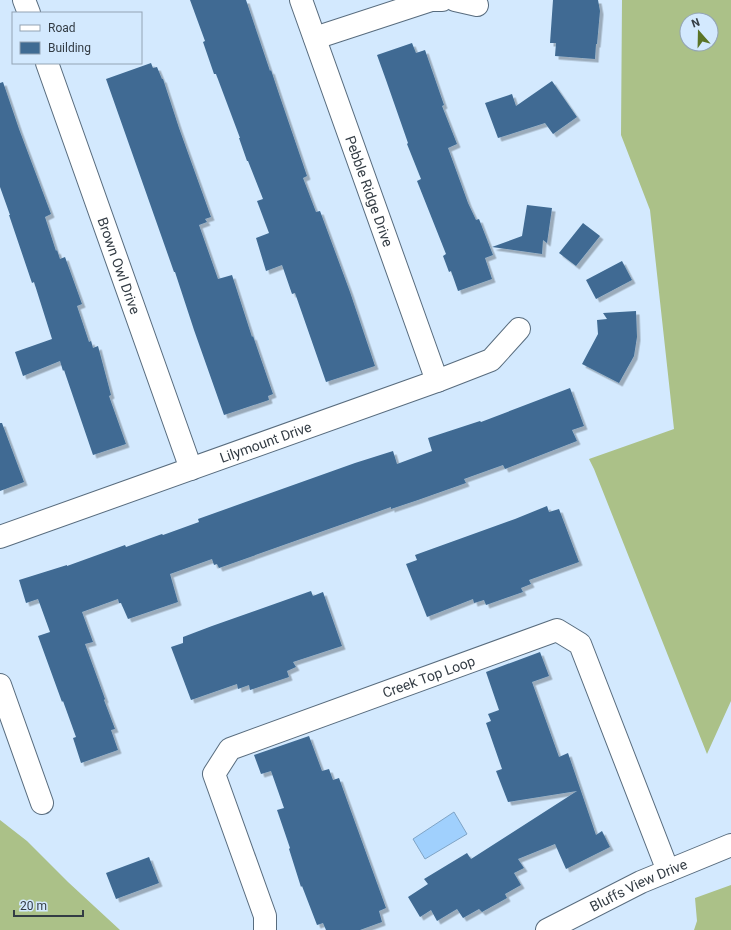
<svg xmlns="http://www.w3.org/2000/svg" width="731" height="930" font-family="Roboto,sans-serif">
  <defs>
    <filter id="shadow"><feDropShadow dx="3.5" dy="3.5" stdDeviation="0" flood-color="#0004"/></filter>
  </defs>
  <rect width="100%" height="100%" fill="#d3e9fe"/>
  <!-- forest -->
  <path fill="#abc188" fill-rule="evenodd" d="M622,0H731V701L707,754L594,469L589,459L674,429L650,210L621,135ZM687,20H711V44H687Z
    M0,820L27,841L68,882L120,930H0Z
    M731,885V930H694L697,921L695,898Z"/>
  <!-- water -->
  <path fill="#a0d0fd" stroke="#7fa4c6" d="M454,812L467,834L425,859L413,839Z"/>
  <!-- building -->
  <path fill="#3f6b93" filter="url(#shadow)" d="M190,0H246L270,71L271,70L280,97L307,176L303,178L316,212L320,211L350,292L375,366L326,382L295,293L292,294L282,265L266,271L256,238L269,233L257,201L263,199L248,161H247L239,138H240L216,74H214L203,42L205,41Z
    M553,0H598L600,11L597,44H596L595,59L555,56L556,43H550Z
    M412,43L416,53L425,50L444,105L442,106L457,144L448,148L468,203L476,220L479,219L493,255L485,258L492,279L458,291L451,271L449,272L443,256L446,254L417,181L421,179L407,144L408,143L386,80L377,55Z
    M151,63L153,68L157,67L162,79H163L179,128L211,217L205,219L207,222L199,225L218,279L232,275L252,337L253,336L273,394L268,396L269,400L224,415L194,330L175,272H174L106,79Z
    M552,81L577,117L553,134L545,123L498,138L485,103L512,94L516,106Z
    M3,82L19,129L51,214L45,217L56,251L57,250L60,259L65,257L82,304L77,306L89,342L91,341L93,348L98,346L111,395L109,396L126,444L93,455L64,370L63,371L60,361L23,376L15,352L52,339L34,282L32,283L9,215H10L0,187V83Z
    M527,205L552,208L547,243L543,240L542,254L492,247L522,236Z
    M583,223L600,236L576,266L559,253Z
    M622,261L632,280L596,299L586,280Z
    M636,311L637,337L634,356L619,383L582,364L598,334L597,320L607,319L603,313Z
    M570,388L584,426L572,430L577,441L505,469L503,465L464,479L466,483L418,500L391,509V507L219,568L217,564L214,565L212,559L170,574L178,602L128,619L121,603H119L118,599L82,612L93,642L85,644L105,699L104,700L115,729L111,730L118,750L81,763L73,738L76,737L63,701L62,702L38,636L50,632L38,599L26,603L19,580L67,565V566L125,545L126,547L162,534L163,535L199,522L198,519L355,463L393,451L397,464L432,451L428,438L480,421L481,422Z
    M0,423H2L24,482L0,491Z
    M547,506L549,512L559,509L579,562L529,580L531,584L521,588L523,592L486,605L484,600L474,603L473,599L427,617L406,564L417,560L415,555L515,519Z
    M311,591L313,596L323,592L342,646L293,662L296,667L287,671L289,677L250,690L249,685L238,689L237,684L191,700L171,647L183,643V637L212,626Z
    M540,652L549,676L532,682L559,757L568,753L596,835L602,831L610,847L566,869L555,844L518,859L524,868L514,873L521,885L505,894L507,898L482,912L479,909L463,918L457,909L437,921L431,910L420,917L408,897L428,884L424,879L467,853L471,859L577,791L508,802L496,771L502,769L486,723L491,721L488,714L499,710L486,672Z
    M309,736L322,771L329,769L333,780L339,778L386,908L379,911L382,922L360,930H326L323,923L317,925L302,886L301,887L289,849L290,848L277,810L284,808L271,771L261,774L254,755Z
    M149,857L159,883L116,899L106,873Z"/>
  <g fill="none" stroke-linecap="round" stroke-linejoin="round">
    <defs>
      <g id="minor">
        <path d="M24,0L29,13"/>
        <path id="s1" d="M301,0L437,381"/>
        <path d="M455,0L477,5"/>
        <path d="M315,38L431,0H442"/>
        <path id="s2" d="M47,63L191,469"/>
        <path id="s3" d="M0,537L437,381L491,360L519,329"/>
        <path d="M0,685L42,803"/>
        <path id="s4" d="M265,930V916L214,774L230,749L557,630L580,644L668,871"/>
        <path id="s5" d="M547,930L641,882L731,845"/>
      </g>
    </defs>
    <!-- minor casing -->
    <use href="#minor" stroke="#586c7e" stroke-width="24"/>
    <!-- minor -->
    <use href="#minor" stroke="#fff" stroke-width="22"/>
  </g>
  <g text-anchor="middle" dominant-baseline="central" stroke-width="4" stroke-linejoin="round" paint-order="stroke">
    <!-- street labels -->
    <g font-size="14" fill="#333c44" stroke="#d3e9fe">
      <text stroke="none"><textPath href="#s1" startOffset="203">Pebble Ridge Drive</textPath></text>
      <text stroke="none"><textPath href="#s2" startOffset="215">Brown Owl Drive</textPath></text>
      <text stroke="none"><textPath href="#s3" startOffset="282">Lilymount Drive</textPath></text>
      <text stroke="none"><textPath href="#s4" startOffset="406">Creek Top Loop</textPath></text>
      <text stroke="none"><textPath href="#s5" startOffset="102">Bluffs View Drive</textPath></text>
    </g>
  </g>
  <!-- legend -->
  <rect x="12" y="12" width="130" height="52" fill="#d3e9fe" stroke="#93a4b4"/>
  <rect x="20" y="25" width="20" height="6" fill="#ffffff" stroke="#93a4b4"/>
  <text x="48" y="32" font-size="12" fill="#333c44">Road</text>
  <rect x="20" y="42" width="20" height="12" fill="#3f6b93" stroke="#93a4b4"/>
  <text x="48" y="52" font-size="12" fill="#333c44">Building</text>
  <!-- north arrow -->
  <g transform="translate(699 32) rotate(340)"><circle r="19" fill="#d3e9fe" stroke="#93a4b4"/>
  <path d="M0-3L7 15L0 10L-7 15Z" fill="#5b7427"/>
  <text y="-6" font-size="11" font-weight="bold" text-anchor="middle" fill="#333c44">N</text>
  </g>
  <!-- scale -->
  <path d="M14 910v6h69v-6" fill="none" stroke="#333c44" stroke-width="2"/>
  <text x="20" y="910" font-size="12" fill="#333c44" stroke="#d3e9fe" stroke-width="3" paint-order="stroke">20 m</text>
</svg>
